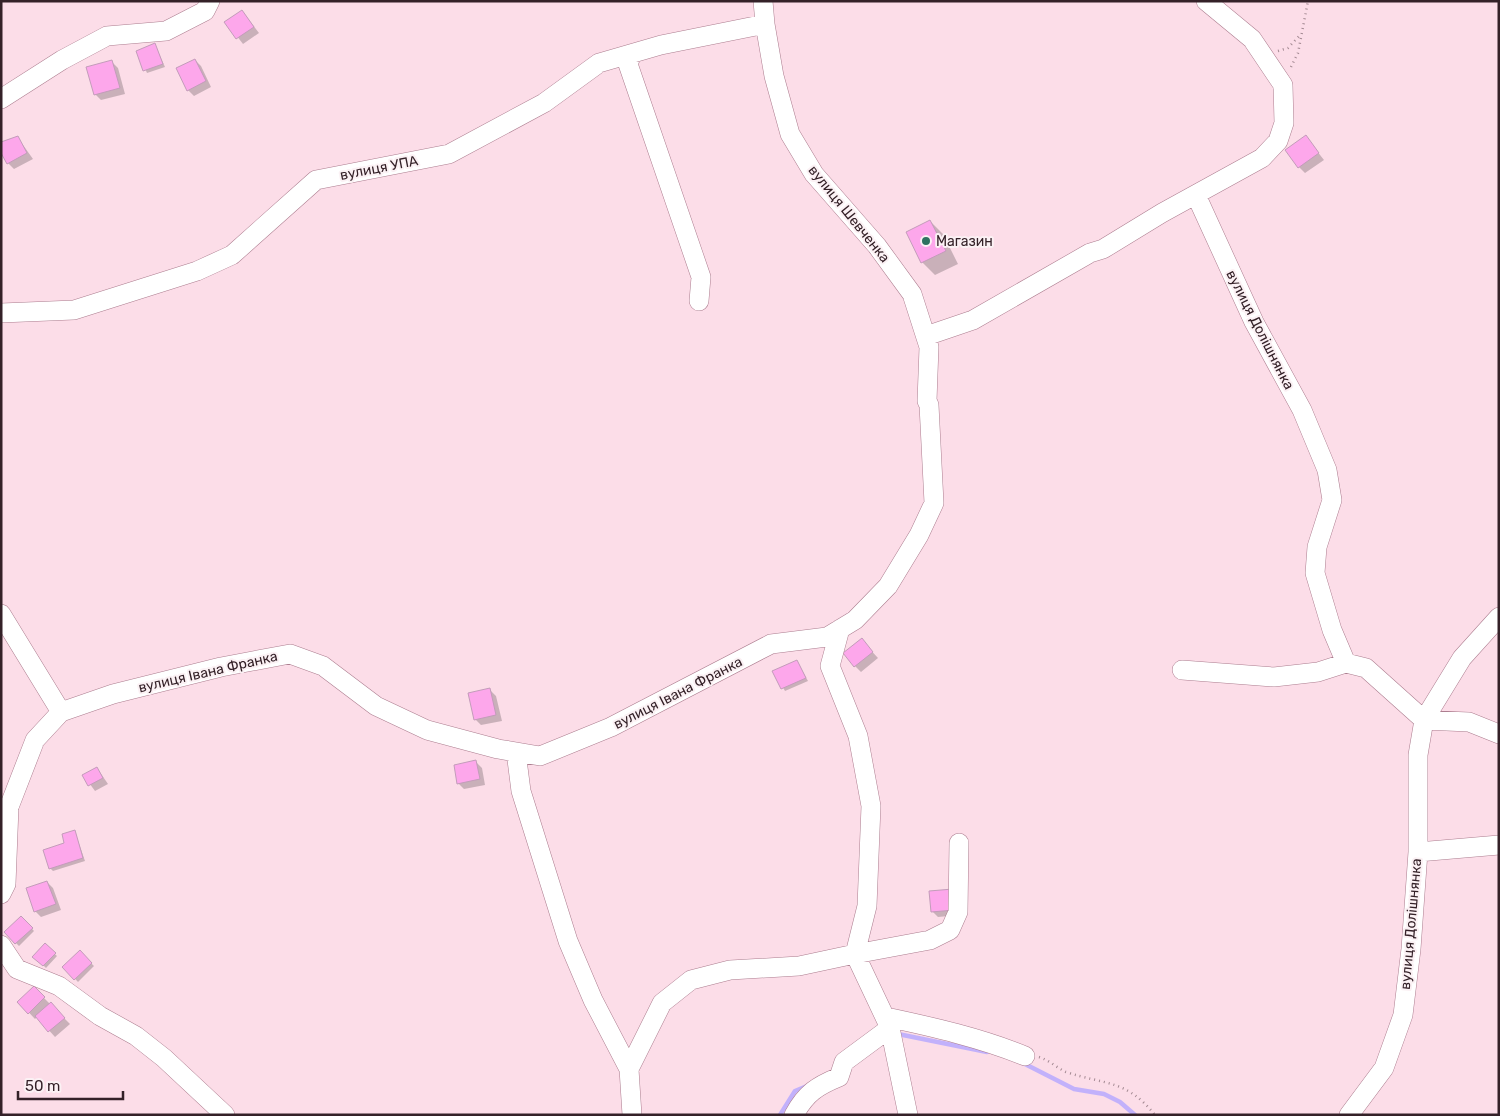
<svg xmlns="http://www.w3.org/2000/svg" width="1500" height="1116" font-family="Rubik,sans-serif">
  <rect width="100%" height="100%" fill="#fcdde8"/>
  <!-- shadow -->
  <path fill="#0003" d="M242,11L259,33L243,44L226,22Z
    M155,45L165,67L147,73L137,51Z
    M195,60L201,66L211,87L194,96L188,90Z
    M111,61L118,68L125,94L101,100L95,94Z
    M1306,137L1324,160L1305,173L1299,167Z
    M18,138L33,159L14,169L8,163L1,144Z
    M930,221L943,234L958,264L935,275L922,262Z
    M865,644L878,658L861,672L855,666Z
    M797,661L808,681L785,691L774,672Z
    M490,690L496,696L502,721L481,725L475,719Z
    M476,762L482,768L485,785L464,789L458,783Z
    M97,768L108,784L95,791L84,776Z
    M75,832L85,861L53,871L50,868Z
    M47,882L53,888L61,910L41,917L35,911Z
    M930,892L960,915L938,917L932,911Z
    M21,917L34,931L19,946L5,932Z
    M45,945L57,956L46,968L34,956Z
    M80,952L94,966L78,982L64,967Z
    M34,988L70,1024L55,1037L37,1017L35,1019L19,1002Z"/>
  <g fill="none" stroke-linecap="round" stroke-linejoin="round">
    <!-- stream -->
    <path stroke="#c2b1fb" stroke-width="4.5" d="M898,1034L987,1052
      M1023,1063L1074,1089L1104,1094L1120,1102L1135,1115
      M780,1115L795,1091L807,1086"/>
  </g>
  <!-- building -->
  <path fill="#fda7eb" stroke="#c39cba" d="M242,10L254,27L236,39L224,22Z
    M155,43L163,64L143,71L136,51Z
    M195,59L206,81L187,91L176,68Z
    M112,60L120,88L94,95L86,67Z
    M1306,135L1319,153L1298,168L1285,150Z
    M18,136L27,153L7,164L1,153V142Z
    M930,220L946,251L921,263L906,232Z
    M862,638L873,652L854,667L843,653Z
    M797,660L806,678L781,689L772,671Z
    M490,688L496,715L474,720L468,693Z
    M476,760L480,779L457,784L454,765Z
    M97,767L103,778L88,786L82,775Z
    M75,830L83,858L49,869L43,850L64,843L62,834Z
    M47,881L56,904L34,912L26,888Z
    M953,889L955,910L931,912L929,891Z
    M21,916L33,928L15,944L4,932Z
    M45,943L56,953L43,966L32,957Z
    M80,950L92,963L74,980L62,967Z
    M34,986L45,997L28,1014L17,1002Z
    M51,1002L65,1018L48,1032L35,1016Z"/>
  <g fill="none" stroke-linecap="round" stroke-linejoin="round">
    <defs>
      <path id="minor" d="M632,54L628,64L701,277L699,301
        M1,99L62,60L107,36L166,31L205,11L210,1
        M1196,195L1254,322L1302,410L1327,470L1332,500L1317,547L1315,573L1332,630L1346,663L1366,668L1424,720L1469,722L1499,734
        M1,313L74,310L197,271L232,255L316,180L449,154L544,103L599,63L661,45L765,24
        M926,336L973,320L1090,253L1103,249L1162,213L1262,158L1278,141L1284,123L1283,85L1252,39L1206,1
        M1,614L61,712L35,740L9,807L6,884L1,894
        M1182,670L1274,677L1318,672L1346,663
        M61,712L113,694L221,667L290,654L323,666L376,706L427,730L498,749L540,756L611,727L771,644L827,637L855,620L888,586L919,535L934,503L929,405L927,401L929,347L912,294L877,246L814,174L790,134L774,76L765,24L763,1
        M516,752L521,791L568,941L593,1000L629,1069
        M1418,852L1499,845
        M1,945L17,969L59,986L100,1016L136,1036L164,1058L225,1115
        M886,1017C933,1027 981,1038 1025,1056
        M890,1028L908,1115
        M632,1115L629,1069L662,1003L691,980L730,970L799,966L855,954L867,906L871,806L858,736L830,666L840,629
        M794,1115C806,1093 817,1086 839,1077L844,1062L890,1028L855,954L930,940L950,930L958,912L959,843
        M1349,1115L1384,1068L1403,1015L1411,949L1418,852V755L1424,720L1462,658L1499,617"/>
    </defs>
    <!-- minor casing -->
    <use href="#minor" stroke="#ac7d8f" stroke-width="20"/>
    <!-- path -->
    <path stroke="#a48a93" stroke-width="2.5" stroke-dasharray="1 4" stroke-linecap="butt" d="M1278,51L1288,48L1301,34
      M1291,67L1298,53L1308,1
      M1039,1057C1049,1060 1057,1068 1066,1072C1105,1085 1126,1079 1155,1115"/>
    <!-- minor -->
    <use href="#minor" stroke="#fff" stroke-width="19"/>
  </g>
  <!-- markers -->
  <circle fill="#307261" stroke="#fbf1f4" stroke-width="2" cx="926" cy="241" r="5"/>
  <g text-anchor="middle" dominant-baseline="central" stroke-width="4" stroke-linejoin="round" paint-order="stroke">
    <!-- street labels -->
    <g font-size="14" fill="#342128" stroke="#fbf1f4">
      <text transform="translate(379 168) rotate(-11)">вулиця УПА</text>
      <text transform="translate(849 214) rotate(51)">вулиця Шевченка</text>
      <text transform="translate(1260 330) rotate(63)">вулиця Долішнянка</text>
      <text transform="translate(208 672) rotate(-13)">вулиця Івана Франка</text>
      <text transform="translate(678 693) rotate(-27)">вулиця Івана Франка</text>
      <text transform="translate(1411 924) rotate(-85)">вулиця Долішнянка</text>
    </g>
    <!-- poi labels -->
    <g font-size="14" fill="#342128" stroke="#fbf1f4" text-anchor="start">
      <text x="936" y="241">Магазин</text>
    </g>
  </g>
  <!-- border -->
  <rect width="1500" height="1116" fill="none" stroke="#342128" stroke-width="5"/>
  <!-- scale -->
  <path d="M18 1091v8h105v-8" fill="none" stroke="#342128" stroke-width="2.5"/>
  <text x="25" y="1091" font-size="15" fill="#342128" stroke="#fbf1f4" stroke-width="4" paint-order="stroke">50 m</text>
</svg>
